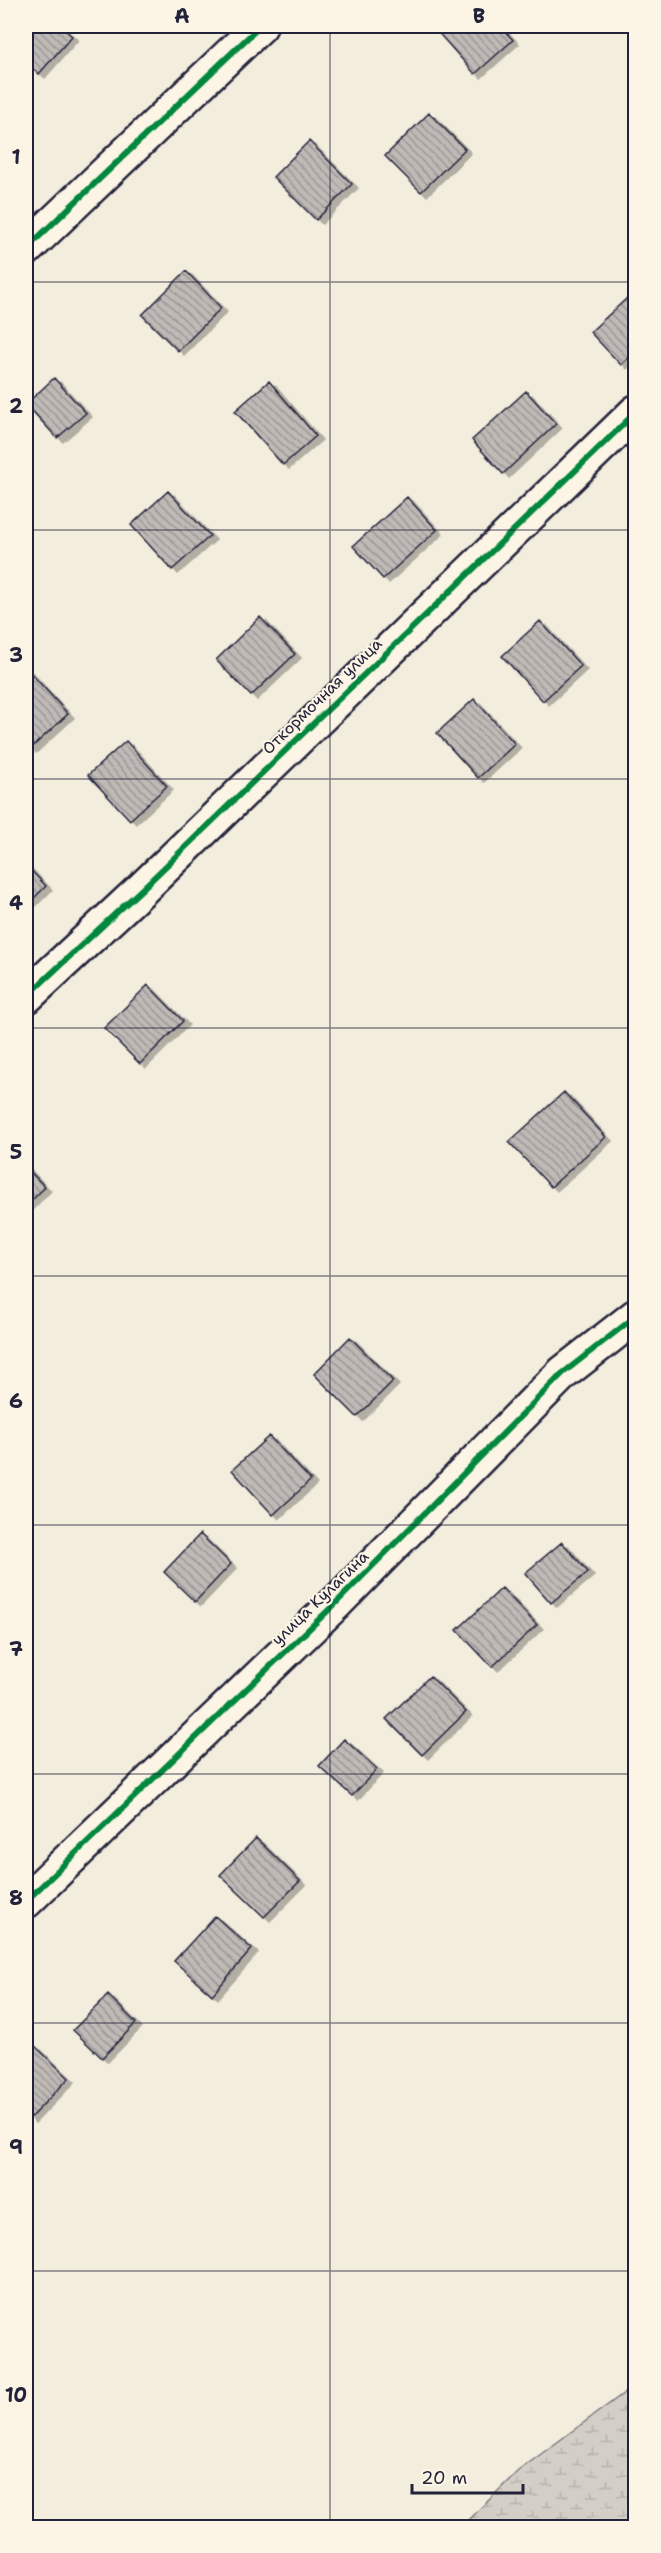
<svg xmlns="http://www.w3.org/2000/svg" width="661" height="2553" font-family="'Shantell Sans',sans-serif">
  <defs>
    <pattern id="wetland-marsh" width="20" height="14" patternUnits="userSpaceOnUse" patternTransform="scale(1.5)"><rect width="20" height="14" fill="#d4cfc6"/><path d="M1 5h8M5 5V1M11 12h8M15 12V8" fill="none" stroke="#b6b1ab"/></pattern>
    <pattern id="building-back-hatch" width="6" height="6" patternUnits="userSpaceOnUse" patternTransform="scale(1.5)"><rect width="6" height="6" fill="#bfbab6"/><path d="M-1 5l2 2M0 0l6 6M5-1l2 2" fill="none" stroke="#9b9795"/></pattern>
    <filter id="shadow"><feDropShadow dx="6" dy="4" stdDeviation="0" flood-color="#0004"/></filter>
  </defs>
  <rect width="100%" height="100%" fill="#f3edde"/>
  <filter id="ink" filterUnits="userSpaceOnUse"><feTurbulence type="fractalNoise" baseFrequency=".0167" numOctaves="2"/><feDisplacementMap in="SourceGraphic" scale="12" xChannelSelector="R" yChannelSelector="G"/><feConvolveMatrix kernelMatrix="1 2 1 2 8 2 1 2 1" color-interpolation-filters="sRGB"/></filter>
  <g filter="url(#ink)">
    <!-- wetland -->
    <path fill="url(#wetland-marsh)" stroke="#7b7880" stroke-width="1.5" d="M635,2385V2527H462L518,2471Z"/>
    <!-- building -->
    <path fill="url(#building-back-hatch)" stroke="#22223b" stroke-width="1.5" filter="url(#shadow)" d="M26,26H60L72,36L39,74L26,63Z
      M437,26H500L513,40L475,74L434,28Z
      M429,113L465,149L421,192L385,156Z
      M309,141L352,184L316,220L273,177Z
      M186,271L221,308L178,351L142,315Z
      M636,290V351L621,365L590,332Z
      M54,378L86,413L57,438L26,404Z
      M269,381L316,436L283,465L235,411Z
      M526,391L556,424L503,474L472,440Z
      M168,491L210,536L172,570L131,525Z
      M407,497L437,530L383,579L353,546Z
      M260,617L295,654L251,696L216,660Z
      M540,621L581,666L543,701L502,656Z
      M27,669L68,714L30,749L26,743Z
      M474,699L515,744L478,778L437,733Z
      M126,741L167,786L130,820L88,775Z
      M26,865L46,886L26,906Z
      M148,985L183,1021L140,1064L104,1028Z
      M564,1092L606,1137L551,1187L509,1142Z
      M26,1167L45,1187L26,1206Z
      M350,1337L393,1381L357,1417L314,1374Z
      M269,1436L311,1480L273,1515L232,1470Z
      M200,1534L231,1564L195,1602L164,1572Z
      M562,1542L588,1572L551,1603L525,1573Z
      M502,1588L537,1625L492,1667L457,1630Z
      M430,1676L466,1712L422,1755L386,1719Z
      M344,1739L377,1769L352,1796L319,1766Z
      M256,1838L300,1881L264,1917L220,1875Z
      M215,1916L252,1949L212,1995L174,1961Z
      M108,1995L136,2023L102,2058L73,2030Z
      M35,2046L69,2078L29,2119L26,2115V2056Z"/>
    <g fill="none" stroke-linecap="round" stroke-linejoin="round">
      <defs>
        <path id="street" d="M26,249L260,26
          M26,997L143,888L636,412
          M26,1901L338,1601L563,1373L636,1316"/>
      </defs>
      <!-- street casing -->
      <use href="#street" stroke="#22223b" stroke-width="38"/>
      <!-- street -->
      <use href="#street" stroke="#fcf5e5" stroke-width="33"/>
      <defs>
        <path id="cycleway" d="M26,249L260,26
          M26,997L143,888L636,412
          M26,1901L338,1601L563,1373L636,1316"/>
      </defs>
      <!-- cycleway casing -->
      <use href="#cycleway" stroke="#fcf5e5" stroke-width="10"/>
      <!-- cycleway -->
      <use href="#cycleway" stroke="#00873e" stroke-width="6"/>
    </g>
  </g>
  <!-- grid -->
  <path fill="none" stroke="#22223b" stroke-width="1.5" stroke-opacity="0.55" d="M330,26V2528M26,282H636M26,530H636M26,779H636M26,1028H636M26,1276H636M26,1525H636M26,1774H636M26,2023H636M26,2271H636"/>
  <g text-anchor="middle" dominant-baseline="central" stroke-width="4.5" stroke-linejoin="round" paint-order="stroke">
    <!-- street labels -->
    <g font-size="16" fill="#22223b" stroke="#fcf5e5">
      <text transform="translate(322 696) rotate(-44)">Откормочная улица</text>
      <text transform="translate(320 1598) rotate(-44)">улица Кулагина</text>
    </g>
  </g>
  <!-- margin -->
  <rect width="661" height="2553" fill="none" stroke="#fcf5e5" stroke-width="66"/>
  <!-- scale -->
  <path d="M412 2484v9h111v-9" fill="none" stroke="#22223b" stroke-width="3"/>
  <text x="421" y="2484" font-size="18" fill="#22223b" stroke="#fcf5e5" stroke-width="4.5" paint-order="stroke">20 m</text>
  <rect x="33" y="33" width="595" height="2487" fill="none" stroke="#22223b" stroke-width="2"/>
  <g font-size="20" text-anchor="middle" font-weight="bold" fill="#22223b">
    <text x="182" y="23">A</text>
    <text x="479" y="23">B</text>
    <text x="16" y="164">1</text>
    <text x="16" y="413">2</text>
    <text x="16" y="662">3</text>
    <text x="16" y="910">4</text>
    <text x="16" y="1159">5</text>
    <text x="16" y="1408">6</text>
    <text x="16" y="1656">7</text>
    <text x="16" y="1905">8</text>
    <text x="16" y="2154">9</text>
    <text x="16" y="2402">10</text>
  </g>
</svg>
